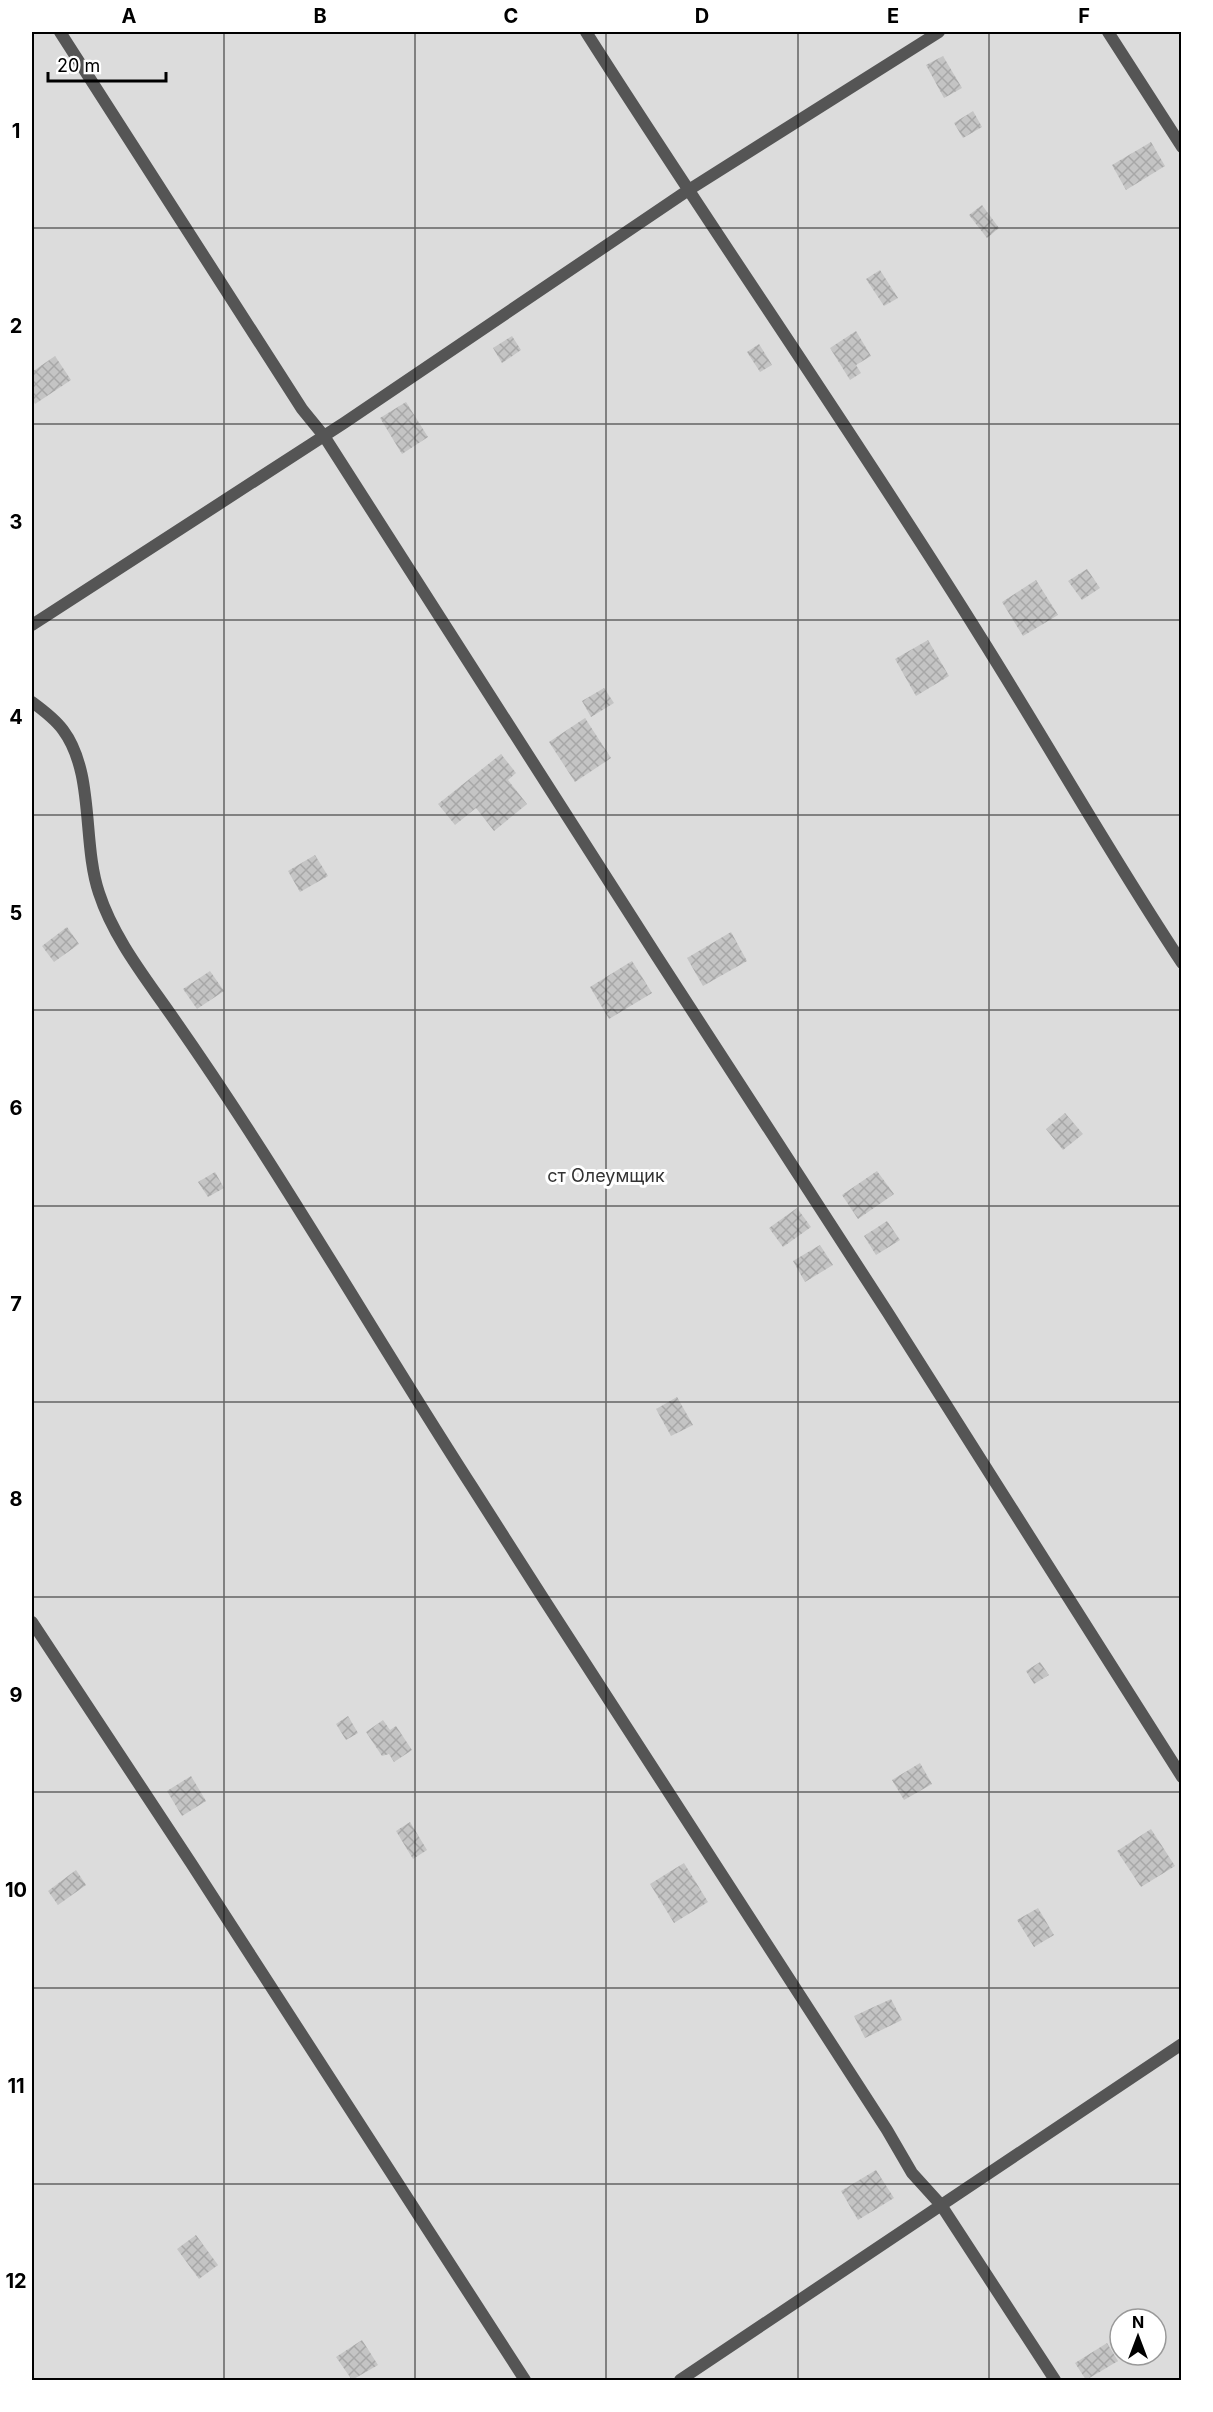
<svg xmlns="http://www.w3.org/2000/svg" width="1213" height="2412" font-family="Inter,sans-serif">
  <defs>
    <pattern id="building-cross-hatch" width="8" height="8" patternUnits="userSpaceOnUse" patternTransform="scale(1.5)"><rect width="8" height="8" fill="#c4c4c4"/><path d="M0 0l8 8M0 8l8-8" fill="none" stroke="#a7a7a7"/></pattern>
  </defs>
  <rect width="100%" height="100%" fill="#fff"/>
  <!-- green -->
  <path fill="#dcdcdc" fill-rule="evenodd" d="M32,32H1181V2380H32ZM1120,2319H1156V2355H1120Z"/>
  <!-- building -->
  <path fill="url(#building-cross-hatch)" d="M943,56L962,88L944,98L926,65Z
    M973,111L982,127L963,138L954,123Z
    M1151,142L1165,166L1126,190L1112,165Z
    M982,205L999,228L987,238L969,215Z
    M880,270L898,298L884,306L866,279Z
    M856,331L871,356L856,365L861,373L850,380L830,348Z
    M512,336L521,350L502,363L493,348Z
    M759,344L772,365L760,372L747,352Z
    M55,356L71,380L35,404L32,398V372Z
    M406,402L428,437L402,454L380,418Z
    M1087,569L1100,588L1082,600L1068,581Z
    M1036,580L1058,615L1023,636L1002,602Z
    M928,640L949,676L916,696L895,659Z
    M604,688L614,703L591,717L582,701Z
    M585,718L611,758L575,782L549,742Z
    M501,754L516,773L508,780L527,804L494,831L476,808L455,825L438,804Z
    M315,855L328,876L300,892L288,871Z
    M67,927L79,944L54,962L42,946Z
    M731,932L747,961L703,986L687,958Z
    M632,961L652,993L609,1019L590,987Z
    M210,971L224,991L197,1009L183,989Z
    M1065,1113L1083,1134L1063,1150L1046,1129Z
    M877,1171L894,1194L858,1219L842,1195Z
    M215,1172L224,1188L208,1197L198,1182Z
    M797,1208L811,1227L783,1247L769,1228Z
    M887,1221L900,1240L876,1255L864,1236Z
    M820,1245L833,1265L805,1282L793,1261Z
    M677,1397L693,1425L671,1436L656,1409Z
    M1040,1662L1049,1675L1034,1684L1026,1671Z
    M348,1716L358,1733L346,1740L336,1724Z
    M383,1720L390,1730L396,1726L412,1750L394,1762L389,1754L382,1756L366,1732Z
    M920,1763L932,1784L904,1800L892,1780Z
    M191,1776L206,1801L182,1816L167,1791Z
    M410,1822L427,1850L413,1859L396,1831Z
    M1151,1829L1175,1866L1141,1887L1117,1851Z
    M684,1863L708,1902L674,1923L650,1884Z
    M76,1870L86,1885L58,1905L48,1891Z
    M1038,1908L1054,1935L1034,1947L1017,1920Z
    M891,1999L902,2020L865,2038L854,2016Z
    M876,2170L894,2198L858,2220L841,2191Z
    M196,2235L218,2265L199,2279L177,2249Z
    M362,2340L378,2365L352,2380L336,2357Z
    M1107,2343L1118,2361L1086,2380L1075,2363Z"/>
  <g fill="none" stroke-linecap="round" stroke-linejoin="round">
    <!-- service -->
    <path stroke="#555" stroke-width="12" d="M60,32L302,409L324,436L656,955L888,1313L1182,1777
      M586,32C715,235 853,432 980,636C1048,744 1111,856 1182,963
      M1108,32L1182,147
      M32,625L344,423L687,191L939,32
      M32,702C43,710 55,719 63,730C95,773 82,843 99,893C111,930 135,964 157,995C270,1153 366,1322 471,1485C608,1701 748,1915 887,2130L912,2173L941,2205L1055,2380
      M32,1622L191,1863L525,2380
      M680,2380L1182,2044"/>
  </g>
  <!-- grid -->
  <path fill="none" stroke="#000" stroke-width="1.5" stroke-opacity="0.55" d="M224,32V2380M415,32V2380M606,32V2380M798,32V2380M989,32V2380M32,228H1182M32,424H1182M32,620H1182M32,815H1182M32,1010H1182M32,1206H1182M32,1402H1182M32,1597H1182M32,1792H1182M32,1988H1182M32,2184H1182"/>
  <g text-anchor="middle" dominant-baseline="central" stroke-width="6" stroke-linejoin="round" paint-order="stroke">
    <!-- park labels -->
    <g font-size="18" fill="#333" stroke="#fff">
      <text x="606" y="1175">ст Олеумщик</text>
    </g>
  </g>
  <!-- border -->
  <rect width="1213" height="2412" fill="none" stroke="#ffffff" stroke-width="66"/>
  <!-- north arrow -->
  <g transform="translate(1138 2337)"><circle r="28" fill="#ffffff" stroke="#999999" stroke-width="1.5"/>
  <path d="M0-4.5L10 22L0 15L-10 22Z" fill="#000000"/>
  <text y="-9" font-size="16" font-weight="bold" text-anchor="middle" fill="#000000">N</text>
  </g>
  <!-- scale -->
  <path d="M48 72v9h118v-9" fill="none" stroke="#000000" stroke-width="3"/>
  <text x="57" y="72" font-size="18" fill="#000000" stroke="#ffffff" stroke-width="4.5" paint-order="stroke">20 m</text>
  <rect x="33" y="33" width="1147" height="2346" fill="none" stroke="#000" stroke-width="2"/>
  <g font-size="20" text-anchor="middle" font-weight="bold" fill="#000">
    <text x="129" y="23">A</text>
    <text x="320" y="23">B</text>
    <text x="511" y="23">C</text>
    <text x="702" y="23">D</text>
    <text x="893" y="23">E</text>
    <text x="1084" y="23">F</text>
    <text x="16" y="138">1</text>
    <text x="16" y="333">2</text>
    <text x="16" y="529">3</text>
    <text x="16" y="724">4</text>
    <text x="16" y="920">5</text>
    <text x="16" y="1115">6</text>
    <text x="16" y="1311">7</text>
    <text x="16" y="1506">8</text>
    <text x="16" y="1702">9</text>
    <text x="16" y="1897">10</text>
    <text x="16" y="2093">11</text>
    <text x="16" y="2288">12</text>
  </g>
</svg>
